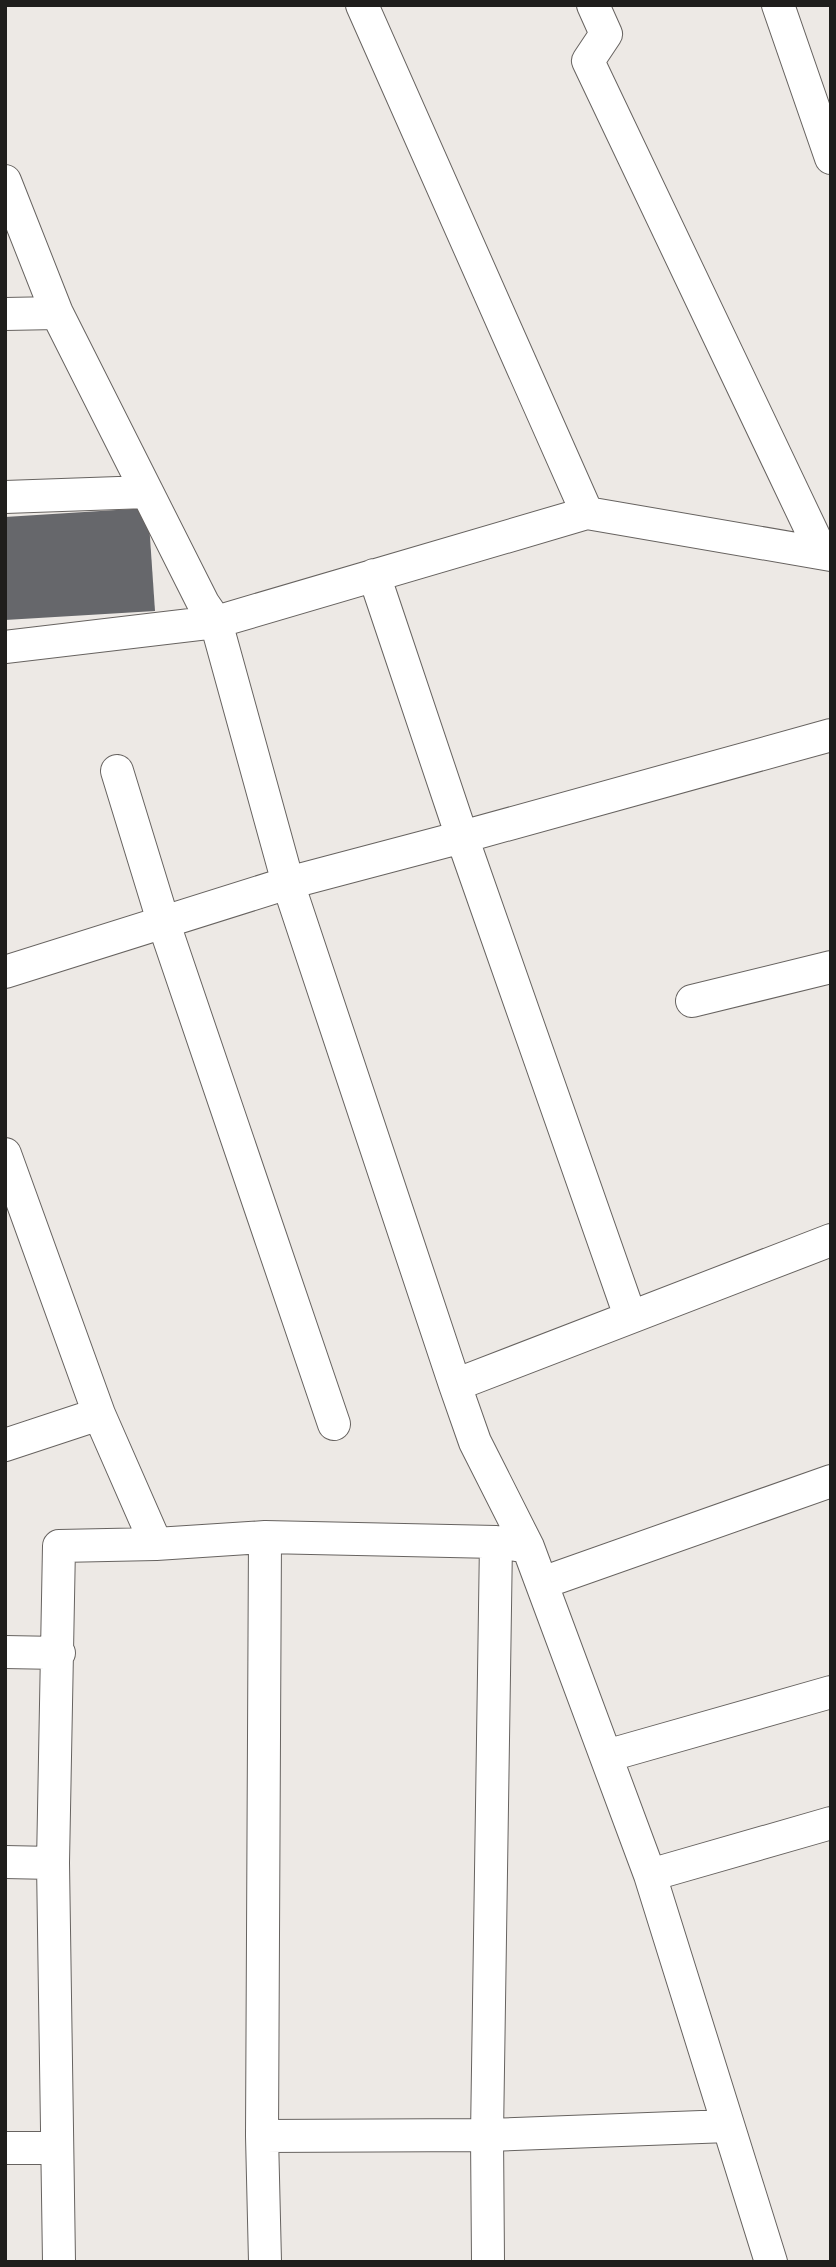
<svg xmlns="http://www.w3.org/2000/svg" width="836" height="2267" font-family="'Space Grotesk',sans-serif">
  <rect width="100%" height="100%" fill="#ede9e5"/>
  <!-- building -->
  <path fill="#66676b" d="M148,508L155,611L5,620V517Z"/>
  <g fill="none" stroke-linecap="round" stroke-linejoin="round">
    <defs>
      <path id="street" d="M362,5L587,513
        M593,5L606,34L588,61L822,553
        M778,5L831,158
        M5,181L57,313L203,603L216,622L288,883L455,1385L475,1442L528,1547L650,1875L771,2262
        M5,314L57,313
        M5,497L147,492
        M374,575L462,837L630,1316
        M5,647L216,622L587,513L831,555
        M117,771L163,921L334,1424
        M5,972L288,883L462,837L831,735
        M692,1001L831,967
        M5,1154L99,1414L156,1544L265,1537L262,2136L265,2262
        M455,1385L831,1240
        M5,1445L99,1414
        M265,1537L496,1542L516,1545
        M542,1583L831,1481
        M5,1652L59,1653
        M606,1756L831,1692
        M5,1862L53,1863
        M650,1875L831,1823
        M262,2136L487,2135L728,2126
        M5,2148H57
        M59,2262L53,1863L59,1546L156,1544
        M488,2262L487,2135L496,1542"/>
    </defs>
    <!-- street casing -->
    <use href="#street" stroke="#676360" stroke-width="34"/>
    <!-- street -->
    <use href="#street" stroke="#fff" stroke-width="32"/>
  </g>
  <!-- border -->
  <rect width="836" height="2267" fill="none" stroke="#1f1e1c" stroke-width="14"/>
</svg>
